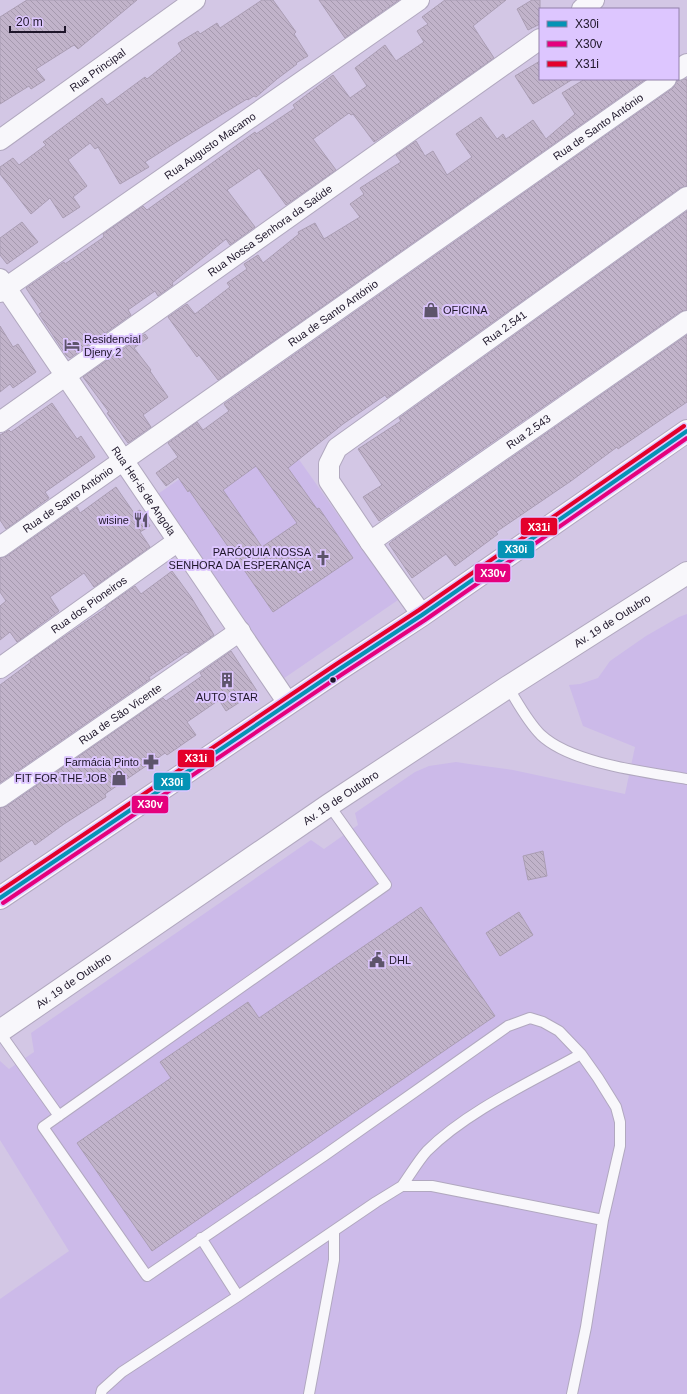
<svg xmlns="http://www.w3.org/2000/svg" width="687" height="1394" font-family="Arial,sans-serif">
  <defs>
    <pattern id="building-back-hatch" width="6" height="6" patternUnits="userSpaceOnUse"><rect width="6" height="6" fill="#c1b3ca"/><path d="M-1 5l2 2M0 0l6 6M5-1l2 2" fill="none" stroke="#a599ae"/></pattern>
  </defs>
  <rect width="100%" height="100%" fill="#d3c7e5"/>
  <!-- built -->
  <path fill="#ccbae9" d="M269,417L398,600L280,681L155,496Z
    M687,614V1394H0V1299L69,1251L0,1140V1061L9,1069L34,1052L31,1033L311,840L324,849L358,825L355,813L415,772L429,766L456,762L469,764L513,770L625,794L635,747L583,726L569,685L580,684L598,678L610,661L646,636L679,617Z"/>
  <!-- building -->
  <path fill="url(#building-back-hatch)" stroke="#aa9db3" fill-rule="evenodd" d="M27,0H137L78,49L74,45L36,69L45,80L31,89L29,86L0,104V17Z
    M262,0H273L296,32L294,34L308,56L296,63L297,64L277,79L256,97L254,96L248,100L247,99L178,141L145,162L149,167L120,184L98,147L95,149L90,143L68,160L87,186L73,197L80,207L63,218L50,198L31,214L0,174V167L13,158L19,165L46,145L43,142L102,98L107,105L145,77L147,79L182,51L178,43L198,31L200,34L217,23L220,28Z
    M319,0H399L345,38Z
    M445,0H506L473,26L494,58L374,142L353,114L351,115L349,113L313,139L336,170L286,205L259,168L227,190L255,227L230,245L226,239L172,283L173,285L158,296L155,291L128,310L131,315L70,358L66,355L39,314L42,312L26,288L64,262L65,264L104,237L103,234L143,206L147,210L255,132L256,134L295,108L293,105L333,75L350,98L367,86L355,68L385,45L396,61L424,42L417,31L428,24L422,17Z
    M532,0H540V24L528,30L517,9Z
    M540,61V79H573L533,104L515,76Z
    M585,79H646L218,380L199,355L197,357L168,317L187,304L195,314L230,287L227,283L247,269L244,264L258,255L263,263L299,234L298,232L315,223L324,239L360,217L350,204L364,194L360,188L401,162L396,155L416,141L425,156L433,151L447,175L472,157L456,134L481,117L497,139L503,134L506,139L533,120L546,139L575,114L562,93Z
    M685,79H687V186L680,188L387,398L385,395L343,424L288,468L317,509L319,508L353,558L273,612L189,490L188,492L178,477L166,486L156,473L178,457L168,443L197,422L203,430L229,411L224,404L673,88L677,81ZM256,466L297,523L262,547L223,490Z
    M687,211V310L680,312L379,521L363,497L382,485L358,449L401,421L399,418Z
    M22,222L38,242L7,264L0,255V238Z
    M0,326L13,347L18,344L36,372L13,388L10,384L0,392Z
    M145,334L148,338L134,348L151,370L150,371L168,397L143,415L151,427L128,443L107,413L109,412L83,377Z
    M687,335V402L618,449L617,447L571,481L496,532L498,534L455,566L446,554L412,578L389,544L392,541Z
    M52,403L77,439L81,436L95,457L45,492L49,498L6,529L0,520V435L9,430L11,432Z
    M116,487L134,513L140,510L150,526L140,532L150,547L94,587L84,573L50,597L59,611L17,642L10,632L0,640V606L6,601L0,592V558L7,556L77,507L80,513Z
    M172,571L191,597L214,635L188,653L186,652L149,677L150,679L0,783V685L31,662L30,660L106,608V606L135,586L141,594Z
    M231,651L257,691L226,711L219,700L187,722L196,735L167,755L165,753L105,794L106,797L64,824L35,845L32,840L0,862V808L7,806L163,698L166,701L202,676L200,673Z
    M543,851L547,876L528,880L523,856Z
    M421,907L495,1016L152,1251L77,1143L171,1078L160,1062L248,1002L259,1018Z
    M519,912L533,935L500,956L486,933Z"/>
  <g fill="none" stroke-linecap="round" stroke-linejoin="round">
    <defs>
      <path id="lane" d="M508,687C518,703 527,721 541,735C572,764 646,772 687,779
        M329,805L386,885L43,1127L147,1276L325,1155L508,1026L530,1018L543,1022L559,1031L581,1054L598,1078L616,1107L620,1122V1146L603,1220L586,1327L572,1394
        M0,1033L59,1116
        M402,1186C410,1175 418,1161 427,1151C467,1111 531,1082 581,1054
        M201,1238L238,1296
        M101,1394L102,1390L122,1372L238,1296L376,1202L402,1186H432L603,1220
        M309,1394L334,1260V1231"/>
      <g id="street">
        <path d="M582,9L594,0"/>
        <path d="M678,70L687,64"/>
        <path id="s1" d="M0,140L195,0"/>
        <path id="s2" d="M0,279L288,703"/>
        <path id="s3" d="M0,292L419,0"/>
        <path id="s4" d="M0,422L540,39"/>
        <path id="s5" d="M370,542L687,321"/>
        <path id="s6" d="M0,547L666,79"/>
        <path id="s7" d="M422,615L370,542L329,481V464L337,448L687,197"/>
        <path id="s8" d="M0,668L178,541"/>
        <path id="s9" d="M0,797L240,631"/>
      </g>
      <g id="secondary">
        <path d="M0,898L338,670L422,615L687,431"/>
        <path id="s10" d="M0,1031L329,805L508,687L687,573"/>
      </g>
    </defs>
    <!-- lane casing -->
    <use href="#lane" stroke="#b1a8bf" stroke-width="12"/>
    <!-- street casing -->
    <use href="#street" stroke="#b1a8bf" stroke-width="22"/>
    <!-- secondary casing -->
    <use href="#secondary" stroke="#b1a8bf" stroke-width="24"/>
    <!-- lane -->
    <use href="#lane" stroke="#f8f7fb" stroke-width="10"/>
    <!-- street -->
    <use href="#street" stroke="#f8f7fb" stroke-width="20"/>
    <!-- secondary -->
    <use href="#secondary" stroke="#f8f7fb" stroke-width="22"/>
    <defs>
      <path id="bus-1" d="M0,898L338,670L422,615L687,431"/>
      <path id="bus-2" d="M3,903L341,675L425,620L687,438"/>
      <path id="bus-3" d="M0,891L335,665L419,610L684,426"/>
    </defs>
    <!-- bus-1 casing -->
    <use href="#bus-1" stroke="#ddc6ff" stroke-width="7"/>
    <!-- bus-2 casing -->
    <use href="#bus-2" stroke="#ddc6ff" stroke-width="7"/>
    <!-- bus-3 casing -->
    <use href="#bus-3" stroke="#ddc6ff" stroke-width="7"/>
    <!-- bus-1 -->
    <use href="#bus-1" stroke="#0493b5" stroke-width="4"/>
    <!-- bus-2 -->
    <use href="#bus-2" stroke="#e5007d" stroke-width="4"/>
    <!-- bus-3 -->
    <use href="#bus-3" stroke="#e4002b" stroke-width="4"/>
  </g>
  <!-- icons -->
  <defs>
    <symbol id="shop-bare" viewBox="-9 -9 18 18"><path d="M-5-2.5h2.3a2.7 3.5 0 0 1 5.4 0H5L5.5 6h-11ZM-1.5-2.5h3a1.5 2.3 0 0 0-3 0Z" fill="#5d546b" stroke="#ddc6ff" stroke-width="2.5" paint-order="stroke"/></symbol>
    <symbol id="hotel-bare" viewBox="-9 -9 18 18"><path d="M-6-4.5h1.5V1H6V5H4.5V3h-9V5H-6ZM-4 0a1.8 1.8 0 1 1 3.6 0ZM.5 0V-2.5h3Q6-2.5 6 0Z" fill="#5d546b" stroke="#ddc6ff" stroke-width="2.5" paint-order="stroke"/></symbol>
    <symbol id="restaurant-bare" viewBox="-9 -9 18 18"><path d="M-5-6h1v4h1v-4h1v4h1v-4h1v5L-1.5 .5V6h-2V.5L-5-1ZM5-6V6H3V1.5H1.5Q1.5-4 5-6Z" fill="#5d546b" stroke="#ddc6ff" stroke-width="2.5" paint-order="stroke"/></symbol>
    <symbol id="church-bare" viewBox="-9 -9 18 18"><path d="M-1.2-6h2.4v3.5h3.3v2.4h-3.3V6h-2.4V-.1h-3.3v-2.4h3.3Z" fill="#5d546b" stroke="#ddc6ff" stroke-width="2.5" paint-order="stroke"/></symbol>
    <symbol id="building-bare" viewBox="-9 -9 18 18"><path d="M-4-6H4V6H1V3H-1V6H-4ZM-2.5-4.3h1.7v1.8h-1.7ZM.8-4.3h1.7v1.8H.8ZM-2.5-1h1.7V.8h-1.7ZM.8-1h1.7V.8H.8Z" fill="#5d546b" stroke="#ddc6ff" stroke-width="2.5" paint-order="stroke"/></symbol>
    <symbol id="pharmacy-bare" viewBox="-9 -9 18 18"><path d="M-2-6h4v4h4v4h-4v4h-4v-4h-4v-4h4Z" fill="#5d546b" stroke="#ddc6ff" stroke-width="2.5" paint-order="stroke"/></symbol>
    <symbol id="civic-bare" viewBox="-9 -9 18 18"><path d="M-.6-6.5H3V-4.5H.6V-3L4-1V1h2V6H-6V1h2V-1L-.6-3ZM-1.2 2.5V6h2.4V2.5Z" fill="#5d546b" stroke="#ddc6ff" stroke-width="2.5" paint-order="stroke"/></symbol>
  </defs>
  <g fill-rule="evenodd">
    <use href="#shop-bare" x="420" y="299" width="22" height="22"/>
    <use href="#hotel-bare" x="61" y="334" width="22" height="22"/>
    <use href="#restaurant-bare" x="130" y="509" width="22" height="22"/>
    <use href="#church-bare" x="312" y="547" width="22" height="22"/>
    <use href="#building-bare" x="216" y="669" width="22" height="22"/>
    <use href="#pharmacy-bare" x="140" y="751" width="22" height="22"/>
    <use href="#shop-bare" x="108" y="767" width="22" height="22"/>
    <use href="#civic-bare" x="366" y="949" width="22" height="22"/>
  </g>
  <!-- markers -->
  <circle fill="#1e162a" stroke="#ddc6ff" stroke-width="1.5" cx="333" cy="680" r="3.5"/>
  <g text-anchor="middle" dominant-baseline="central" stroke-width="4" stroke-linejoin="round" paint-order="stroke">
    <!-- street labels -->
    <g font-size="11" fill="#1e162a" stroke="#ddc6ff">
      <text stroke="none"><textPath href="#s1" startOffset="120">Rua Principal</textPath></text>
      <text stroke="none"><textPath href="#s6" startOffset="731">Rua de Santo António</textPath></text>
      <text stroke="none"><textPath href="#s3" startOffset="256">Rua Augusto Macamo</textPath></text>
      <text stroke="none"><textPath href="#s4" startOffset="331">Rua Nossa Senhora da Saúde</textPath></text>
      <text stroke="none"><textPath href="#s6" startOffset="407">Rua de Santo António</textPath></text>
      <text stroke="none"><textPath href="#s7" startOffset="404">Rua 2.541</textPath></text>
      <text stroke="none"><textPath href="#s5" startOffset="193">Rua 2.543</textPath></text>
      <text stroke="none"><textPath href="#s2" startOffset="256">Rua Her-is de Angola</textPath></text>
      <text stroke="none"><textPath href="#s6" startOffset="83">Rua de Santo António</textPath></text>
      <text stroke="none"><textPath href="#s8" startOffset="109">Rua dos Pioneiros</textPath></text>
      <text stroke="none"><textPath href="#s10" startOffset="737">Av. 19 de Outubro</textPath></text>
      <text stroke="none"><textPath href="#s9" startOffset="146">Rua de São Vicente</textPath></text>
      <text stroke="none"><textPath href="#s10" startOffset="413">Av. 19 de Outubro</textPath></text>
      <text stroke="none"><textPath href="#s10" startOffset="89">Av. 19 de Outubro</textPath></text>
    </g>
    <!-- poi labels -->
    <g font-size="11" fill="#1e162a" stroke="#ddc6ff" text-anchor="end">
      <text x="443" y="310" text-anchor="start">OFICINA</text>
      <text x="84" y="339" text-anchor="start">Residencial<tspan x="84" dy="13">Djeny 2</tspan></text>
      <text x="129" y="520">wisine</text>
      <text x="311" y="552">PARÓQUIA NOSSA<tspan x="311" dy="13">SENHORA DA ESPERANÇA</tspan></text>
      <text x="227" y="697" text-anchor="middle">AUTO STAR</text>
      <text x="139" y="762">Farmácia Pinto</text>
      <text x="107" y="778">FIT FOR THE JOB</text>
      <text x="389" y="960" text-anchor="start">DHL</text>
    </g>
  </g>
  <g stroke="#ddc6ff" stroke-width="1.5">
    <rect x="520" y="517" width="38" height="19" rx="4" fill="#e4002b"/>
    <rect x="497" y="540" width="38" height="19" rx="4" fill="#0493b5"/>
    <rect x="474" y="563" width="37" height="20" rx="4" fill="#e5007d"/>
    <rect x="177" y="749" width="38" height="19" rx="4" fill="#e4002b"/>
    <rect x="153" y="772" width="38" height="19" rx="4" fill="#0493b5"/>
    <rect x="131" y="795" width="38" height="19" rx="4" fill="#e5007d"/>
  </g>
  <g font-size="11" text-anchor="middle" font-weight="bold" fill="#fff">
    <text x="539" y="531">X31i</text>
    <text x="516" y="553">X30i</text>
    <text x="493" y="577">X30v</text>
    <text x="196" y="762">X31i</text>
    <text x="172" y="786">X30i</text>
    <text x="150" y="808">X30v</text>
  </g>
  <!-- legend -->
  <rect x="539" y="8" width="140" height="72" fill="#ddc6ff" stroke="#9180aa"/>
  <rect x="547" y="21" width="20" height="6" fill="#0493b5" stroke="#9180aa"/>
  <text x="575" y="28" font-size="12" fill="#1e162a">X30i</text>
  <rect x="547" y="41" width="20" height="6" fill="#e5007d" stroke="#9180aa"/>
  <text x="575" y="48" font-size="12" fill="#1e162a">X30v</text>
  <rect x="547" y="61" width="20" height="6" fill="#e4002b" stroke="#9180aa"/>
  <text x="575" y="68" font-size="12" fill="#1e162a">X31i</text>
  <!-- scale -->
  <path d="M10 26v6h55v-6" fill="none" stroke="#1e162a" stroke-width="2"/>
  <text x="16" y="26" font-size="12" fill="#1e162a" stroke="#ddc6ff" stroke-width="3" paint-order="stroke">20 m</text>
</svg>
